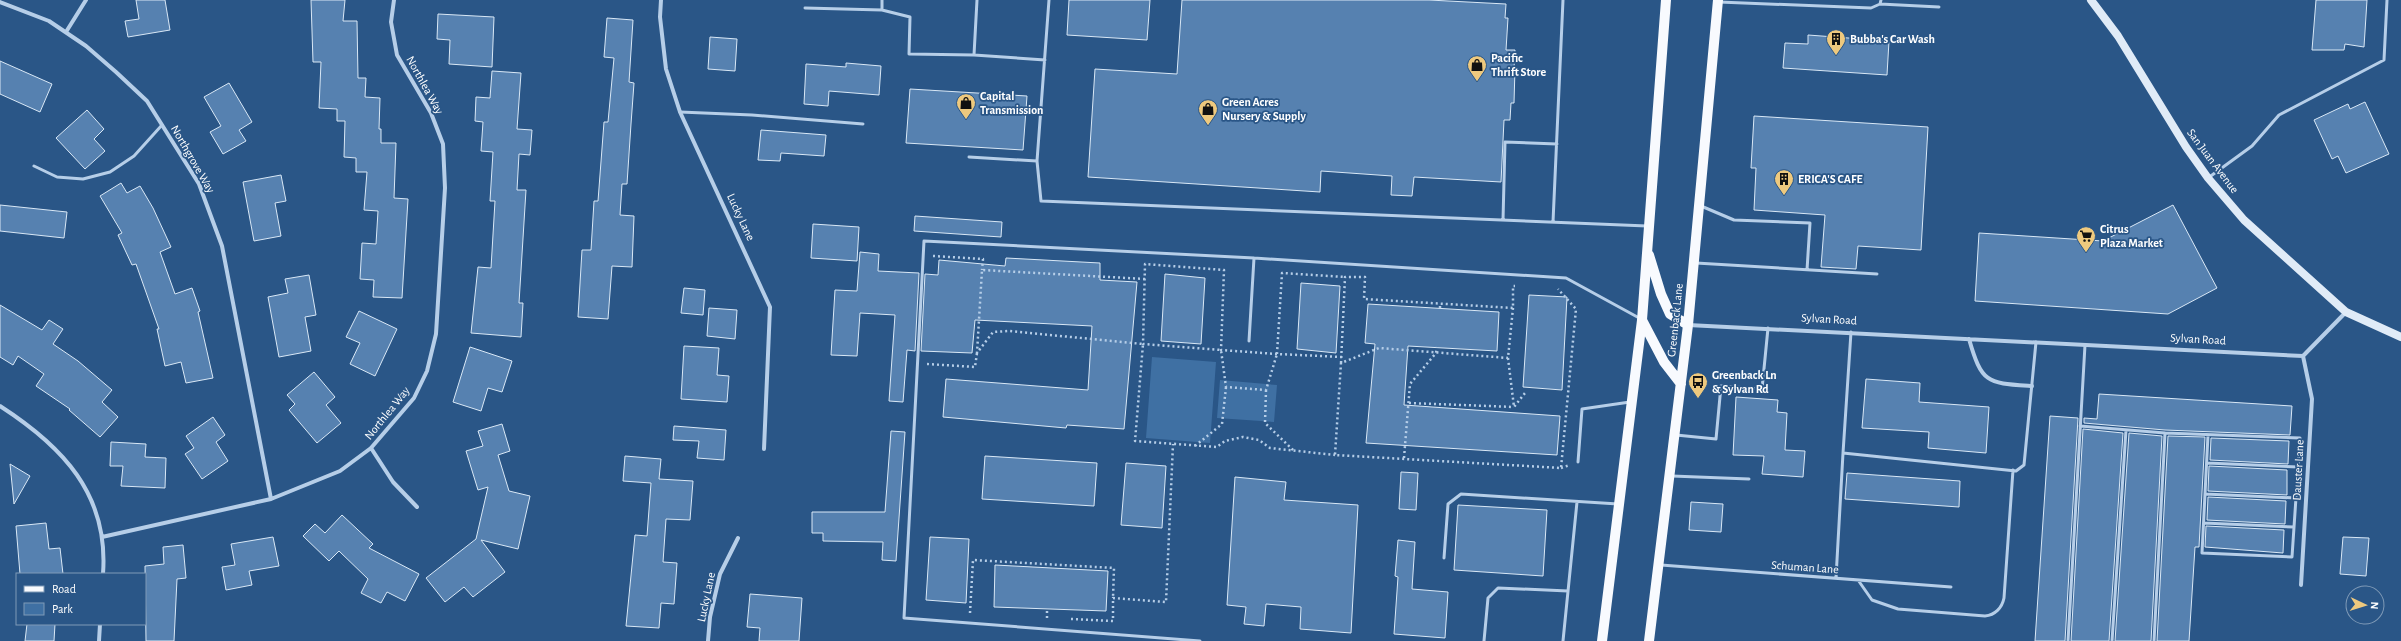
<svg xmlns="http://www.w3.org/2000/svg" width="2401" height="641" font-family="'Alegreya Sans',sans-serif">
  <rect width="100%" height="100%" fill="#2a5687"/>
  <!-- green -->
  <path fill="#3f70a3" d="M1152,357L1216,362L1210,443L1146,438Z
    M1220,380L1277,385L1274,422L1217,418Z"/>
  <!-- building -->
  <path fill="#5681b0" stroke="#d9e8f6" d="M136,0H165L170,30L128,37L125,21L139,19Z
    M311,0H345L343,21H357L358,78H366L365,97L380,98L379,129H381V143H396L394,198L408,199L402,298L373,297L374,280L360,279L362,243L376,244L378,211L364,210L367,172H356V158L344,157L345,121H337V109L319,108L321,62H313Z
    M1069,0H1150L1147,40L1067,35Z
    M1182,0H1429L1506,4L1505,18H1508L1506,50H1515L1514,68H1515L1514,103H1511L1510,120H1504L1501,182L1414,177L1412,196L1391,195L1392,176L1321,171L1320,192L1088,177L1095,69L1177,74Z
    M2316,0H2367L2364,47L2345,44L2344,50H2312Z
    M438,14L494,17L492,67L449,64L450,40L437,39Z
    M607,18L633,20L629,82L634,83L631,124L627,184H622L620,215L634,216L632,267L612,266L608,319L578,317L582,250H591L594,201H598L604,122H608L614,58L604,57Z
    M1808,35L1889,41L1887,75L1783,68L1785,43L1808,44Z
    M710,37L737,39L735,71L708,69Z
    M0,61L52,84L40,112L0,94Z
    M846,63L881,66L879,95L829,91L828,106L804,104L806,64L846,67Z
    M492,71L521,73L517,129L532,130L530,155L519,154L517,190H526L519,303H523L521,337L471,333L478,267L491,268L495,201H490L493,152L481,151L483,122L475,121L476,97L490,98Z
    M229,83L252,122L239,130L246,141L223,154L210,132L221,126L204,97Z
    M910,89L1027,96L1023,150L906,143Z
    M2365,102L2389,154L2346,173L2338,156L2332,159L2314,120L2348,104L2350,109Z
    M87,110L104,129L94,139L105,151L85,169L56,138Z
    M1754,116L1928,127L1921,250L1858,246L1856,269L1821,267L1825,215L1754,210L1756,168H1751Z
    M761,130L826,135L824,156L781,153L780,161L758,160Z
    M281,175L286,201L275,203L281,236L254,241L243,182Z
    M121,183L127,193L140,186L153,208L171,247L160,252L175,294L192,288L200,311L198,312L213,378L186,383L181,362L165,366L157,329H159L136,264L132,265L118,235L122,233L100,196Z
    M0,205L67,212L64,238L0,231Z
    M2173,205L2217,288L2168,314L1975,301L1979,233L2103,241Z
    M915,216L1002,222L1001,237L914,231Z
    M813,224L859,227L857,261L811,258Z
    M860,252L879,254L878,271L919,273L915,351L907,350L903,402L889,401L895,315L860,313L857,356L831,355L835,290L857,291Z
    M1006,258L1100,263V280L1137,282L1124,429L1067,425L1066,428L943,417L946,379L1088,390L1092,326L975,320L972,353L921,351L925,274L938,275L939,260L1005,266Z
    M1165,274L1205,278L1201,344L1161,341Z
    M309,275L316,315L305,317L311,351L279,357L268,297L288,293L285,279Z
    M1301,283L1340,286L1336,353L1297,349Z
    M684,288L705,290L703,315L681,313Z
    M1529,295L1567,297L1562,390L1523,387Z
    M1368,304L1499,312L1497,351L1408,346L1404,405L1560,416L1557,455L1366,443L1375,344L1365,343Z
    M0,305L42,330L49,320L63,329L53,344L78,361L112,390L102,402L118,417L100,437L69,410L70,409L36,386L44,374L18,356L13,365L0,357Z
    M709,308L737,310L735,339L707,336Z
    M359,311L397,329L375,376L350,364L360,343L346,337Z
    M684,346L719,348L717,375L729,376L727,402L681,399Z
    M470,347L512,361L502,392L488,388L481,411L453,402Z
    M314,372L335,397L326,405L341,423L317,443L289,410L295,404L287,395Z
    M1866,379L1920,383L1919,402L1989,407L1986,453L1928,448L1929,432L1862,428Z
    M2099,394L2292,406L2290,435L2165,430L2084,423V418L2097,419Z
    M1736,397L1778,400L1777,412L1787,413L1785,450L1805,451L1803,477L1762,474L1764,456L1733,455Z
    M2050,416L2078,418L2065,641H2035Z
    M213,417L225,435L216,442L228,461L202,479L185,454L194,448L186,436Z
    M502,424L510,451L498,455L509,491L530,496L518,549L481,540L505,572L473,597L464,587L445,602L426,578L476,539L488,487L478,490L466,451L483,446L478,431Z
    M674,426L726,430L724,460L697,458L699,441L673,440Z
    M2083,429L2123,433L2109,641H2071Z
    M891,431L905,432L896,561L882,560L883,542L823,541V533H812V512H885Z
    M2129,433L2162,436L2151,641H2115Z
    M2168,436L2205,437L2199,547H2195L2189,641H2157Z
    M2211,438L2289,441L2288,464L2210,460Z
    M111,442L146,444L145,457L166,458L165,488L121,486L123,466H110Z
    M625,456L661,459L659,479L693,481L690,520L666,519L663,562L677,563L674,604L661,603L659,628L626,626L635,535L647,536L651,483L623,481Z
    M985,456L1097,463L1094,506L982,499Z
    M1126,463L1166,466L1162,528L1121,525Z
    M10,464L30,476L14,504Z
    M2209,466L2287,470V495L2208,491Z
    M1401,472L1418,473L1416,510L1399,509Z
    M1847,473L1960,481L1959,507L1845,499Z
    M1235,477L1286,482L1284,500L1358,505L1351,633L1300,629L1301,607L1266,604L1264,626L1244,624L1246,607L1227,605Z
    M2208,497L2286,501L2285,524L2207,520Z
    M1691,502L1723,504L1721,532L1689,530Z
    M1458,505L1547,510L1543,576L1454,570Z
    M342,515L373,544L369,548L419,574L405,601L387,592L381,603L361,593L368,579L339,551L329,561L303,536L315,524L325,533Z
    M46,523L49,549L60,548L63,574H20L16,526Z
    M2206,526L2284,530L2283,553L2205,547Z
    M273,537L279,566L249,571L252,585L226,590L222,567L235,565L231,544Z
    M930,537L969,539L966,603L926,600Z
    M2343,537L2369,538L2366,576L2340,574Z
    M1398,540L1415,542L1412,589L1448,592L1445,638L1394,634L1398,577L1395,576Z
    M183,545L186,578L177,579L174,641H146L145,566L164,564L163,547Z
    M995,565L1108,571L1106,611L994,607Z
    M750,594L802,598L799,641H759L760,628L747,627Z
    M27,624H55L54,641H25Z"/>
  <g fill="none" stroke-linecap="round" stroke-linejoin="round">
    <!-- path -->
    <path stroke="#b6cee8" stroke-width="2.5" stroke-dasharray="2 3" stroke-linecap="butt" d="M933,256L983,259L982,270
      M1145,279L982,270L977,353L993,332L1009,331L1143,344L1135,441L1217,447L1225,441L1243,437L1259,440L1270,448L1335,455
      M1440,308V303
      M1513,308L1508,358L1379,348L1341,363L1335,455L1561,468L1576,309L1558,289
      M1277,354L1221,350L1224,270L1145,264L1143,344L1221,350L1226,387L1266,390L1277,354
      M1342,357L1277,354L1282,273L1345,277
      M1508,358L1514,407L1525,393
      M1341,363L1345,277H1365L1364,299L1513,308V286H1515
      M927,364L975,367L977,353
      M1266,390L1265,423L1293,450
      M1409,403L1514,407
      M1195,446L1222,424L1226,387
      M1404,458L1410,384L1436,353L1437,347
      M1561,468L1570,465
      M970,613L973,560L1114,568L1113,598
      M1047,618V609
      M1071,619L1113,621V598L1166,602L1173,444"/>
    <!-- lane -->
    <path stroke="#b6cee8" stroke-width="3" d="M977,0L974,55L1045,60
      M1719,2L1871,8L1880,4L1881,0
      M1880,4L1939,7
      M805,8L882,10V0
      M882,10L910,17L909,54L974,55
      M680,112L752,115L863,124
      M969,157L1037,161L1049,0
      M1037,161L1041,201L1647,226
      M34,166L57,177L83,179L110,172L134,156L162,125
      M2208,178L2252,146L2279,115L2384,60L2387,0
      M1701,206L1734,220L1810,223L1807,270
      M1503,220L1505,142L1557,144
      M1553,222L1563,0
      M1696,263L1877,274
      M1851,332L1843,453L2016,471L2024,465L2036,342
      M1249,341L1254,258
      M2080,426L2165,433
      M1676,435L1716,439L1721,386L1762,389L1768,328
      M1578,462L1582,409L1630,402
      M2207,463L2298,467
      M1672,476L1749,479
      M2205,494L2296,498
      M2204,523L2294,527
      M1444,558L1448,504L1461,494L1618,504
      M1661,565L1951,587
      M1836,578L1843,453
      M1858,580L1872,600L1898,609L1985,616C1995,615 2002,608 2004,598L2013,470
      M1200,641L904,618L924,241L1254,258L1566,278L1641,319
      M1484,641L1488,598L1498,588L1568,591
      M1563,641L1577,502
      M2068,641L2085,345
      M2112,641L2126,430
      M2154,641L2165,433L2300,438L2292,557L2202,553L2208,435"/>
    <!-- street -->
    <path stroke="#b6cee8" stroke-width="4" d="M661,0L660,17L666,69L680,112L770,307L764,449
      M0,2L49,21L86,46L116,72L147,101L199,184L222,246L271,499
      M66,32L86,0
      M1688,325L2303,356L2346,312
      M1969,339C1982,384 1987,383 2032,386
      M0,406C62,446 109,494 103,574
      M371,448L393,482L417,507
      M102,537L271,499L340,471L371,448L414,398L427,371L436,334L445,188L443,144L431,113L397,55L391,22L394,0
      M2301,585L2312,399L2303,356
      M99,641L100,624
      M708,641L710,617L720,574L738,538"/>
    <!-- secondary -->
    <path stroke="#e0ebf7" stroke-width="8" d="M2091,0L2118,36L2186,147L2208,178L2244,220L2346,312L2401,337"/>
    <!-- primary -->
    <path stroke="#f8fafe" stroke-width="10" d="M1649,255L1661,294L1670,314L1688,325
      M1642,320L1664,362L1681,384
      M1602,641L1642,320L1666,0
      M1649,641L1688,325L1718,0"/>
  </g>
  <!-- icons -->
  <defs>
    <symbol id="building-pin" viewBox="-11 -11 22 30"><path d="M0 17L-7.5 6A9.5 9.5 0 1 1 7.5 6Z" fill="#eec97e" stroke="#2a5687"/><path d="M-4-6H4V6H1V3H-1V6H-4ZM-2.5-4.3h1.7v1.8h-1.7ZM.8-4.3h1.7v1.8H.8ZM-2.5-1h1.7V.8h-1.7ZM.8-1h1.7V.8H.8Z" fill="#111"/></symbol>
    <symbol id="shop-pin" viewBox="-11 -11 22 30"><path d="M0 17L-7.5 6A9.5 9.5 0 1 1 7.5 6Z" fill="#eec97e" stroke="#2a5687"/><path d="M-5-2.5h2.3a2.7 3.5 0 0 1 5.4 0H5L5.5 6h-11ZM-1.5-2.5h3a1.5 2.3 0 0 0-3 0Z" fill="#111"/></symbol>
    <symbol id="supermarket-pin" viewBox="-11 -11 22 30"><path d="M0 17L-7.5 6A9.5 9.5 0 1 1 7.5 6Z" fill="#eec97e" stroke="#2a5687"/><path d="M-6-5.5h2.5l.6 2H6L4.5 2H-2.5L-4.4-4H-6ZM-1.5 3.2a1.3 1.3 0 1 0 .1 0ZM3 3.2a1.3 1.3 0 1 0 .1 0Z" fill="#111"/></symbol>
    <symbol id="bus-pin" viewBox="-11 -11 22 30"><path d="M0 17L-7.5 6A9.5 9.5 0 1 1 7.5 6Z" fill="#eec97e" stroke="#2a5687"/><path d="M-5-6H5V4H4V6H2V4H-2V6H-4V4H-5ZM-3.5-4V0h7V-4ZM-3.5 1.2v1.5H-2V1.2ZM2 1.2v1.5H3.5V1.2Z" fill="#111"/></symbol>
  </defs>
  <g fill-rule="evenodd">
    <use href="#building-pin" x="1825" y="28" width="22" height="30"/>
    <use href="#shop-pin" x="1466" y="54" width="22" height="30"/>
    <use href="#shop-pin" x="955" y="92" width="22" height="30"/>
    <use href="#shop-pin" x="1197" y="98" width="22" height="30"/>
    <use href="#building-pin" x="1773" y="168" width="22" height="30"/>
    <use href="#supermarket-pin" x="2075" y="225" width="22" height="30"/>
    <use href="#bus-pin" x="1687" y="371" width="22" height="30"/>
  </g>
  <g text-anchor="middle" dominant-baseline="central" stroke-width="3.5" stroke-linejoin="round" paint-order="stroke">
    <!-- poi labels -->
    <g font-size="12" font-weight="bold" fill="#fff" stroke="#2a5687" text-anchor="start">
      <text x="1850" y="39">Bubba's Car Wash</text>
      <text x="1491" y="58">Pacific<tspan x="1491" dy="14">Thrift Store</tspan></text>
      <text x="980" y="96">Capital<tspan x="980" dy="14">Transmission</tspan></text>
      <text x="1222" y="102">Green Acres<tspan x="1222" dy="14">Nursery &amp; Supply</tspan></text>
      <text x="1798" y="179">ERICA'S CAFE</text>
      <text x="2100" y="229">Citrus<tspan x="2100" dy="14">Plaza Market</tspan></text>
      <text x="1712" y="375">Greenback Ln<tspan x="1712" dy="14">&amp; Sylvan Rd</tspan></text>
    </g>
    <!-- street labels -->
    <g font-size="12" fill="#fff" stroke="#2a5687">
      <text transform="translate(425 85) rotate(61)">Northlea Way</text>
      <text transform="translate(193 159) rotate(60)">Northgrove Way</text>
      <text transform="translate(2213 161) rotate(53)">San Juan Avenue</text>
      <text transform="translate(741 217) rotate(65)">Lucky Lane</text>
      <text transform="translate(1829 319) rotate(3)">Sylvan Road</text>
      <text transform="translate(1675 320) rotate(-84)">Greenback Lane</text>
      <text transform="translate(2198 339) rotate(3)">Sylvan Road</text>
      <text transform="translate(387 413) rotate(-51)">Northlea Way</text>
      <text transform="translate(2298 470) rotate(-87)">Dauster Lane</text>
      <text transform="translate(1805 567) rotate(4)">Schuman Lane</text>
      <text transform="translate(706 597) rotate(-78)">Lucky Lane</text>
    </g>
  </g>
  <!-- legend -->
  <rect x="16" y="573" width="130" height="52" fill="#2a5687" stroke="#7f9ab7"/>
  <rect x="24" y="586" width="20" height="6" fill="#f8fafe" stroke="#7f9ab7"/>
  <text x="52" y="593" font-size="12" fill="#ffffff">Road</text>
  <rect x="24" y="603" width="20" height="12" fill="#3f70a3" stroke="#7f9ab7"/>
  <text x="52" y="613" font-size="12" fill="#ffffff">Park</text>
  <!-- north arrow -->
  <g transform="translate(2365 605) rotate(94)"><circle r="19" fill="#2a5687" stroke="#7f9ab7"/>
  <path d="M0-3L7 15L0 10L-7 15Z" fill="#eec97e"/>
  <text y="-6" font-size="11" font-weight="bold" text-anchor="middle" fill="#ffffff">N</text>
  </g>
</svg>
